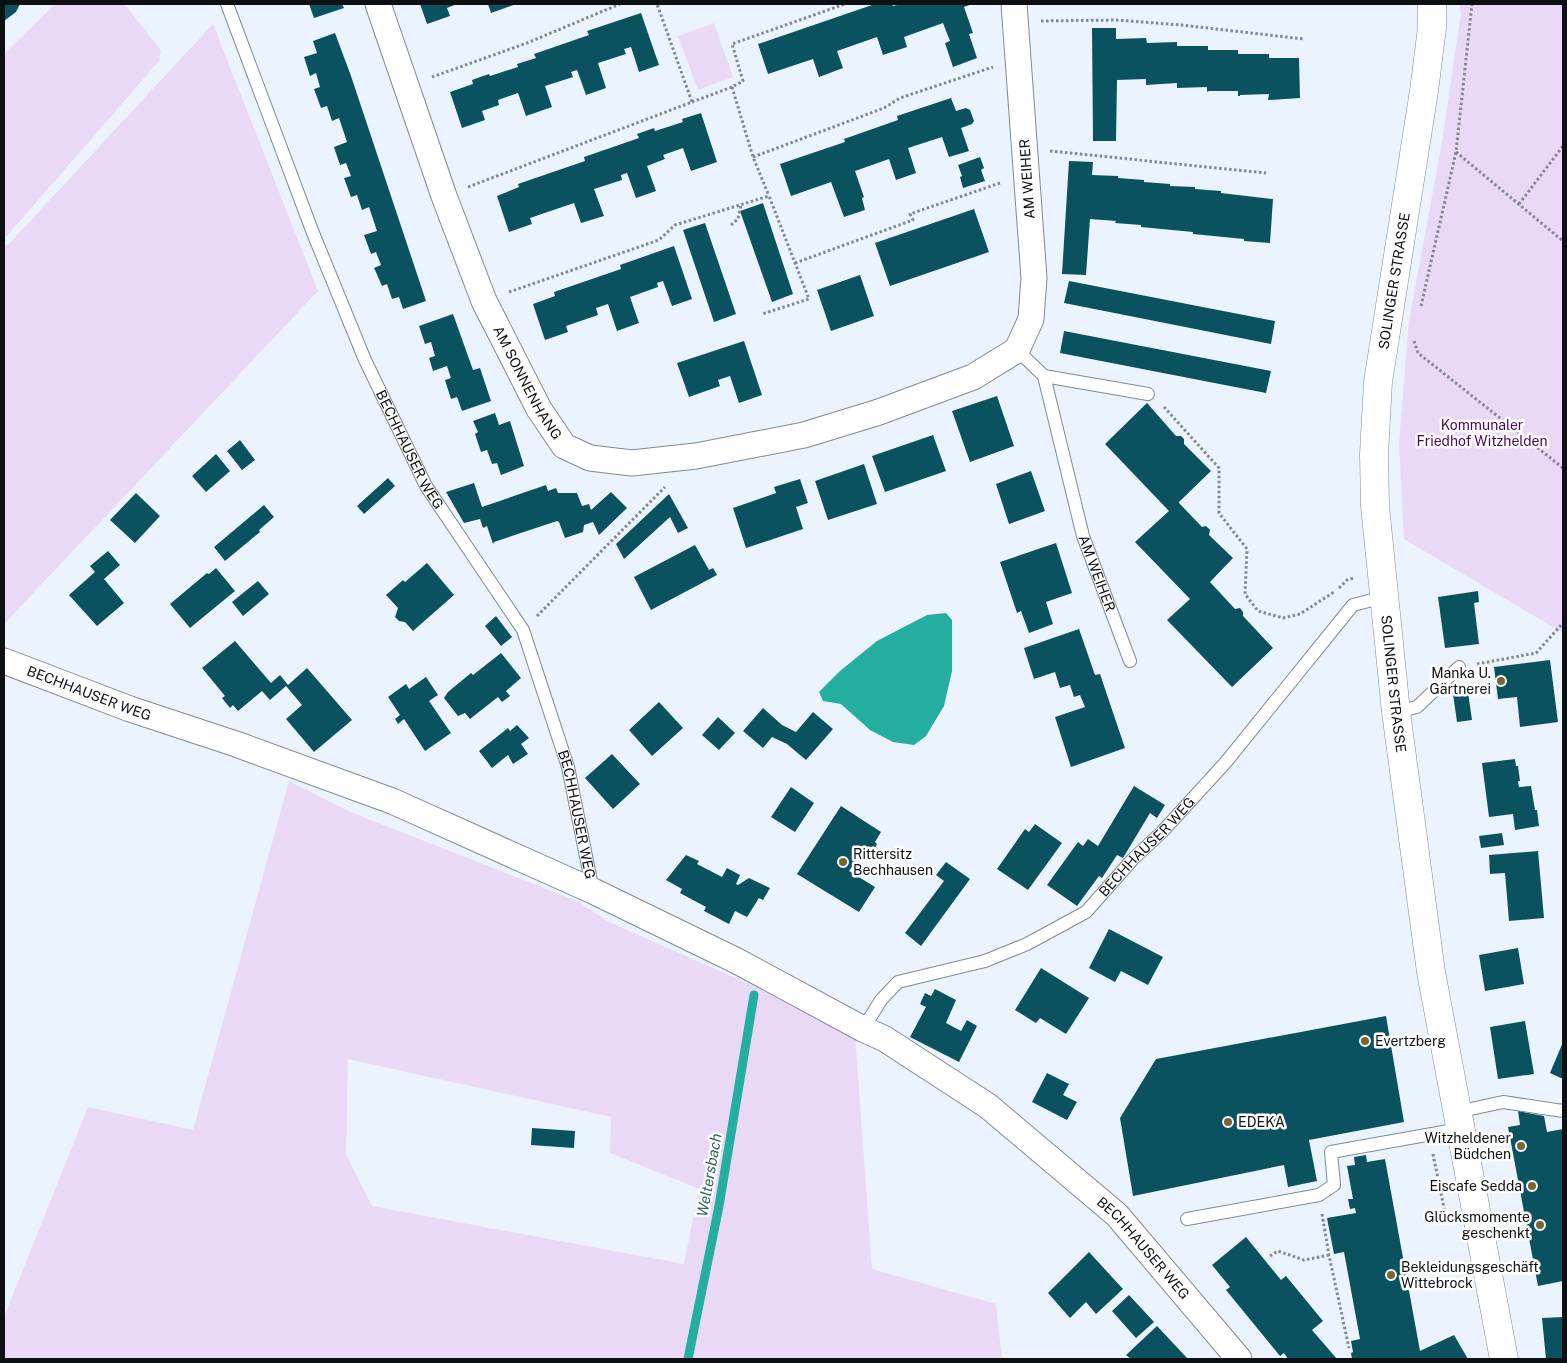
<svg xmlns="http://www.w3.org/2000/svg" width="1567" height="1363" font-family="'Public Sans',sans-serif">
  <rect width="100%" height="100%" fill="#ebf4fe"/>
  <!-- green -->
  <path fill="#e9d9f6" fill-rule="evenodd" d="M55,4H124L161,50L159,61L6,237L4,235V54Z
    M1459,4H1563V633L1404,539L1399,443L1409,321L1442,142L1461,13Z
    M714,23L733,77L698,90L678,36Z
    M213,24L318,291L4,624V244L8,245Z
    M289,781L353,813L579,902L607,921L816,1014L855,1034L872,1269L996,1304L1002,1359H4V1317L88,1107L193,1130ZM348,1059L611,1117L610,1153L699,1189L684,1264L372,1206L346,1155Z"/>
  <!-- water -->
  <path fill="#23aea0" d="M946,613L952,620V671L944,706L926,736L914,745L893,742L870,730L841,704L823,701L819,692L840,671L877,641L927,615Z"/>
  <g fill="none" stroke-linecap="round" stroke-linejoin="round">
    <!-- stream -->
    <path stroke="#23aea0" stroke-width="9" d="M688,1359L719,1206L754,995"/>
  </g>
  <!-- building -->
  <path fill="#0b5260" d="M4,4H20L16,12L4,21Z
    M309,4H342L344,8L314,18Z
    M420,4H457L447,8L450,16L427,24Z
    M488,4H516L491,13Z
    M875,4H892L893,6L901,4H972L964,7L973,33L969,34L977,58L953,67L945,43L950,41L943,23L904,37L907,47L883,55L877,37L837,51L843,68L819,77L813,59L768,74L758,44Z
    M641,13L659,65L639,72L631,47L624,49L626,54L598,63L606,88L586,95L577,70L571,72L573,77L545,86L552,107L526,116L518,93L498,100L499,105L482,111L485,120L462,128L450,92L473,84L472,80L489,74L490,76L518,67L517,64L536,58L534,54L589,35L587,31Z
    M1092,28H1116V39L1146,38L1147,43L1177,42V46H1208V50H1238V54H1269V58H1299L1300,98L1268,100L1269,94L1240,95V96H1238V91H1209L1207,92V87L1177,88V83L1146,85V79L1117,80L1116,141H1093Z
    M335,33L351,76L426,301L403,309L399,297L392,299L387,284L382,286L375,270L374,268L381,265L376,252L371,254L364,235L377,231L369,207L362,210L357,195L351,197L344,178L351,176L346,163L340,165L334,147L347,142L339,118L332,121L327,106L321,108L314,89L320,87L316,73L310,76L304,57L317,53L313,41Z
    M951,98L956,111L966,108L970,110L974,121L972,124L961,128L969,151L949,157L942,137L908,148L916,173L896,180L889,159L855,171L864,197L862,198L865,210L844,217L831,182L791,196L780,164L845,142L844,139L898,120L897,116Z
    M701,113L717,162L691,171L683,148L663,155L665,159L647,166L656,191L636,198L627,173L621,175L622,180L594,189L604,216L581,223L574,203L530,218L532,224L509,232L497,196L519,187L518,184L585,161L584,157L639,138L637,134L654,128L655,131L683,122L682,119Z
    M980,157L984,168L981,170L985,181L963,188L960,177L962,176L958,165Z
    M1069,161L1093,162L1092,175L1118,176V178L1144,180V182L1170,184V186L1195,187V189L1221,191V193L1273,199L1270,243L1244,241V239L1193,234V232L1141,227V225L1115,223L1116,221L1090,219L1086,275L1062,274Z
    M763,203L793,294L772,302L740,211Z
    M974,209L989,252L890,286L875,243Z
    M705,223L736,314L714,322L683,230Z
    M674,246L692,299L672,306L663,281L657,283L658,287L630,297L639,323L617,331L608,304L596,308L598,315L566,326L568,332L545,340L533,304L555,296L554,292L621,269L620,265Z
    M860,275L874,316L831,331L817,290Z
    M1069,281L1275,321L1271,344L1064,303Z
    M453,314L473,370L480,368L491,401L462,411L457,397L451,399L445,380L451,378L447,366L433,371L429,358L435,356L431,342L425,344L419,326Z
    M1064,331L1271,371L1266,393L1060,353Z
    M744,341L762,395L739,403L730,376L718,380L720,386L689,397L677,363Z
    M997,396L1014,446L970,462L952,411Z
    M1147,403L1176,436H1181L1184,439V444L1211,471L1179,502V503L1202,527L1206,526L1210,530L1209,535L1233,558L1210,582L1235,609L1240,608L1243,612V616L1273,648L1232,687L1167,620L1190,599L1135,542L1169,511L1105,444Z
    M495,413L499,425L510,421L524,466L501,475L497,463L492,464L487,450L481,452L475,434L478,432L473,421Z
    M933,435L946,471L885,492L872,456Z
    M240,440L255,460L242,470L227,451Z
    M216,454L230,471L206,492L192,476Z
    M864,464L877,504L828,520L815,481Z
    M1031,471L1045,511L1009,524L996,484Z
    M388,478L395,486L364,514L357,506Z
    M800,479L808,503L796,507L803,529L746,548L733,508L776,493L774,487Z
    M474,483L482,507L546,485L548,491L556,488L558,493H577L582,506L589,504L591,510L611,492L627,508L599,535L593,522L584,525L583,532L565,538L559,522L557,521L494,542L493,544L487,526L483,528L480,519L464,523L446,492Z
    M136,493L160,516L135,543L110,520Z
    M669,494L688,528L678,533L670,517L624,559L616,544Z
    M264,505L274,517L259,530L260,532L225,561L214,547Z
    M1056,543L1072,593L1046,602L1053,624L1029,633L1021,611L1017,613L1000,562Z
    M695,545L709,570L713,568L717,575L651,610L634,577Z
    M108,551L120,565L104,579L124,603L97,626L69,595L95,572L90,566Z
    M427,563L454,595L413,631L405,622L399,621L395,617L398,608L386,595L403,580L405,582Z
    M216,568L235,591L190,628L170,604L207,573L209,574Z
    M258,581L269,594L243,616L232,602Z
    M1478,591L1479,602L1474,603L1479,644L1445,648L1438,597Z
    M496,616L512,637L501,646L485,626Z
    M1079,629L1095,675L1100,674L1125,748L1071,767L1055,717L1085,707L1080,695L1074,697L1070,685L1060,688L1055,672L1034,679L1024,648Z
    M235,641L271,683L280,675L288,685L307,668L352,720L314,752L286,719L302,705L286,686L270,700L262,691L238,711L233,705L230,708L222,698L225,696L202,668Z
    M501,653L521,678L506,691L510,696L502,702L498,697L470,719L465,713L458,716L444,698L448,692L471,673L473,675Z
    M1550,660L1558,722L1520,727L1517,697L1498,699L1494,667Z
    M426,677L438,695L429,701L451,733L425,751L404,719L398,724L395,719L400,715L388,697L406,684L409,689Z
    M1468,692L1472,720L1457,722L1453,694Z
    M659,702L683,728L652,756L629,730Z
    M763,708L782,725L796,732L813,712L833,729L806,760L787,744L772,737L763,748L743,731Z
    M718,717L735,733L719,750L702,735Z
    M517,725L529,738L521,744L528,754L513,764L508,755L492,768L479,751L508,728L510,731Z
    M612,754L640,784L613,809L585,778Z
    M1515,759L1516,766H1518L1520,781H1518L1519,787L1531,786L1535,810H1537L1539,826L1515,830L1513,814L1489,817L1482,763Z
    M1134,786L1165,805L1157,818L1150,813L1123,858L1117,855L1102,878L1099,876L1077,906L1047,885L1078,842L1083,846L1088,839L1098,846Z
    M791,787L814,803L795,832L771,817Z
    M841,806L881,832L875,842L877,844L873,851L866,847L849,871L875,887L859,912L797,874Z
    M1035,824L1062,843L1028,890L997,869L1025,829L1029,832Z
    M1502,833L1504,845L1481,848L1479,836Z
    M1538,851L1544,918L1509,921L1505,873L1490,874L1489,855Z
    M686,855L699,861L697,864L722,877L727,868L740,875L736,884L738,885L749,878L770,888L763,900L759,898L747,917L735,911L729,924L704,911L706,907L680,893L682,889L666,880Z
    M946,862L970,879L921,946L905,933L944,881L936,875Z
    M1109,929L1163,957L1148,985L1121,971L1115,982L1089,968Z
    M1518,948L1524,984L1485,991L1479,955Z
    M1041,968L1089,998L1066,1034L1040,1018L1036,1023L1015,1010Z
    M935,989L956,1000L946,1023L961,1031L967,1020L977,1026L959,1062L910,1037L926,1007L920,1004L925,993L931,996Z
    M1386,1016L1404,1122L1309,1140L1317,1181L1288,1187L1284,1165L1133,1196L1120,1118L1156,1059Z
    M1525,1021L1534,1074L1498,1079L1490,1027Z
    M1563,1042V1079L1550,1073Z
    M1047,1073L1069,1084L1063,1095L1077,1102L1067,1120L1032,1102Z
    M1518,1111L1544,1116L1547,1132L1563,1129V1281L1538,1286L1508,1127L1520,1125Z
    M532,1128L575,1131L574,1148L531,1145Z
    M1366,1155L1367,1162L1385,1159L1420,1351L1454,1335L1468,1359H1352L1351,1353L1353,1352L1351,1341L1360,1339L1344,1252L1334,1254L1327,1218L1356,1213L1355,1208L1350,1209L1348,1199H1353L1347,1166L1355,1165L1354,1157Z
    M1246,1237L1281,1280L1286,1276L1323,1321L1312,1330L1337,1359H1288L1284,1353L1280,1356L1226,1290L1230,1287L1212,1265Z
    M1089,1252L1123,1289L1096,1314L1086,1302L1070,1318L1048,1293Z
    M1129,1295L1154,1322L1136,1338L1112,1311Z
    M1563,1317V1359H1546L1542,1318Z
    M1157,1326L1188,1359H1131L1126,1355Z"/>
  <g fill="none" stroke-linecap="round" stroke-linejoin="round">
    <defs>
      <g id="lane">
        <path id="s1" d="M227,4L313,233L365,360L426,486L523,630L568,767L593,891"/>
        <path id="s2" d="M1017,350L1044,376L1083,536L1130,661"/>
        <path d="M1044,376L1148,394"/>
        <path d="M1396,712L1417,707L1459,667"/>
        <path id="s3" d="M863,1029L881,1000L898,982L985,961L1027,944L1086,912L1133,859L1162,832L1226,762L1353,605L1384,597"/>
        <path d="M1457,1112L1503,1102L1563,1111"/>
        <path d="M1187,1219L1319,1195L1334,1185L1331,1152L1460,1129"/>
      </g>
      <g id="street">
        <path id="s4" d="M378,4L444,196L484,301L539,409L564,446L590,458L632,463L696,456L804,435L879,412L973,377L1017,350L1031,319L1034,278L1014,4"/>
        <path id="s5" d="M4,661L130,709L236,744L392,801L593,891L737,961L863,1029L885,1039L988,1106L1117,1215L1239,1359"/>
      </g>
      <g id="secondary">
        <path id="s6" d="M1432,4V28L1424,91L1378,382L1374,454L1375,506L1396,712L1431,972L1504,1359"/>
      </g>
    </defs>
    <!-- lane casing -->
    <use href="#lane" stroke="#818a92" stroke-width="14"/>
    <!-- street casing -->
    <use href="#street" stroke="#818a92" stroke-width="27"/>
    <!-- secondary casing -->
    <use href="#secondary" stroke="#818a92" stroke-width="29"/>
    <!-- path -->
    <path stroke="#82888e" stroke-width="3" stroke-dasharray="2.5 2.5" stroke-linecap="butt" d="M1041,21L1116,20L1181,25L1304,39
      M432,77L527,43L620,4
      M732,87L753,157L769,196
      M692,102L732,87L743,81L732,44L845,4
      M1050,151L1266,173
      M1456,152L1563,241
      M753,157L884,108L900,98L993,67
      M468,187L692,102L657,4
      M1519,204L1563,146
      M731,225L738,219L741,205
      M795,263L913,220L910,214L1000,183
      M509,292L659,240L675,225L769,196L809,299L762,314
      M1421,306L1456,152L1472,4
      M1414,341L1418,353L1563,468
      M1164,407L1219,468V513L1247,549L1245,594L1258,611L1283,618L1300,614L1334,592
      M1339,588L1347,580L1354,578
      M537,616L665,487
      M1477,664L1536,653L1563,623
      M1433,1154L1446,1218L1449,1220
      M1322,1214L1329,1255L1349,1348
      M1270,1256L1278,1251L1304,1260L1329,1255"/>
    <!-- lane -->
    <use href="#lane" stroke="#fff" stroke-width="12"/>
    <!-- street -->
    <use href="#street" stroke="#fff" stroke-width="25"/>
    <!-- secondary -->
    <use href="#secondary" stroke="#fff" stroke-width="28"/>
  </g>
  <!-- markers -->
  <g fill="#776533" stroke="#fff" stroke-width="2">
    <circle cx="1501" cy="681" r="5"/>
    <circle cx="843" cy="862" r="5"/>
    <circle cx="1365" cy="1041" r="5"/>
    <circle cx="1228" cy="1122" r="5"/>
    <circle cx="1521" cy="1146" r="5"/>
    <circle cx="1532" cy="1186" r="5"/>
    <circle cx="1540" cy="1225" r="5"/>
    <circle cx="1391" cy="1275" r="5"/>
  </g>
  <g text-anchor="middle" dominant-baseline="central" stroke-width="5" stroke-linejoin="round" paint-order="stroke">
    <!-- street labels -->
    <g font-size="14" fill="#0d1013" stroke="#fff">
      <text transform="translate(1027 179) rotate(-94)">AM WEIHER</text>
      <text transform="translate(1394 281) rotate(-81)">SOLINGER STRASSE</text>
      <text stroke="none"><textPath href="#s4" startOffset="408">AM SONNENHANG</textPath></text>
      <text stroke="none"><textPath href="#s1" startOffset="482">BECHHAUSER WEG</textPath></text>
      <text stroke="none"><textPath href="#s2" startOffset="242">AM WEIHER</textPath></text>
      <text stroke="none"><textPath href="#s6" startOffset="685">SOLINGER STRASSE</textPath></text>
      <text stroke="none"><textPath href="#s5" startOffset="91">BECHHAUSER WEG</textPath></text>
      <text stroke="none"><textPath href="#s1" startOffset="888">BECHHAUSER WEG</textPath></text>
      <text stroke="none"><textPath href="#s3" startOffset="350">BECHHAUSER WEG</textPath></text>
      <text stroke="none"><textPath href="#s5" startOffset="1294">BECHHAUSER WEG</textPath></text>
    </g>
    <!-- park labels -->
    <g font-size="14" fill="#460a63" stroke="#fff">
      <text x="1482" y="425">Kommunaler<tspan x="1482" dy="16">Friedhof Witzhelden</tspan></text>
    </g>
    <!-- poi labels -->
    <g font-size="14" fill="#0d1013" stroke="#fff" text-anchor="end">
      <text x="1491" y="673">Manka U.<tspan x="1491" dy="16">Gärtnerei</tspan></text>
      <text x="853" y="854" text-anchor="start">Rittersitz<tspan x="853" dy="16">Bechhausen</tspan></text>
      <text x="1375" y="1041" text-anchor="start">Evertzberg</text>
      <text x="1238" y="1122" text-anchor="start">EDEKA</text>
      <text x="1511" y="1138">Witzheldener<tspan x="1511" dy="16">Büdchen</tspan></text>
      <text x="1522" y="1186">Eiscafe Sedda</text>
      <text x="1530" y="1217">Glücksmomente<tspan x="1530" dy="16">geschenkt</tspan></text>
      <text x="1401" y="1267" text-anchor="start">Bekleidungsgeschäft<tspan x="1401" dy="16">Wittebrock</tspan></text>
    </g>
    <!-- water labels -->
    <g font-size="15" font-style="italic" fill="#2d625b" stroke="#fff">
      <text transform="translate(709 1175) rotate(-80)">Weltersbach</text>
    </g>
  </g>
  <!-- border -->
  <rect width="1567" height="1363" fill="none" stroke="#0d1013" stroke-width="10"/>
</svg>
